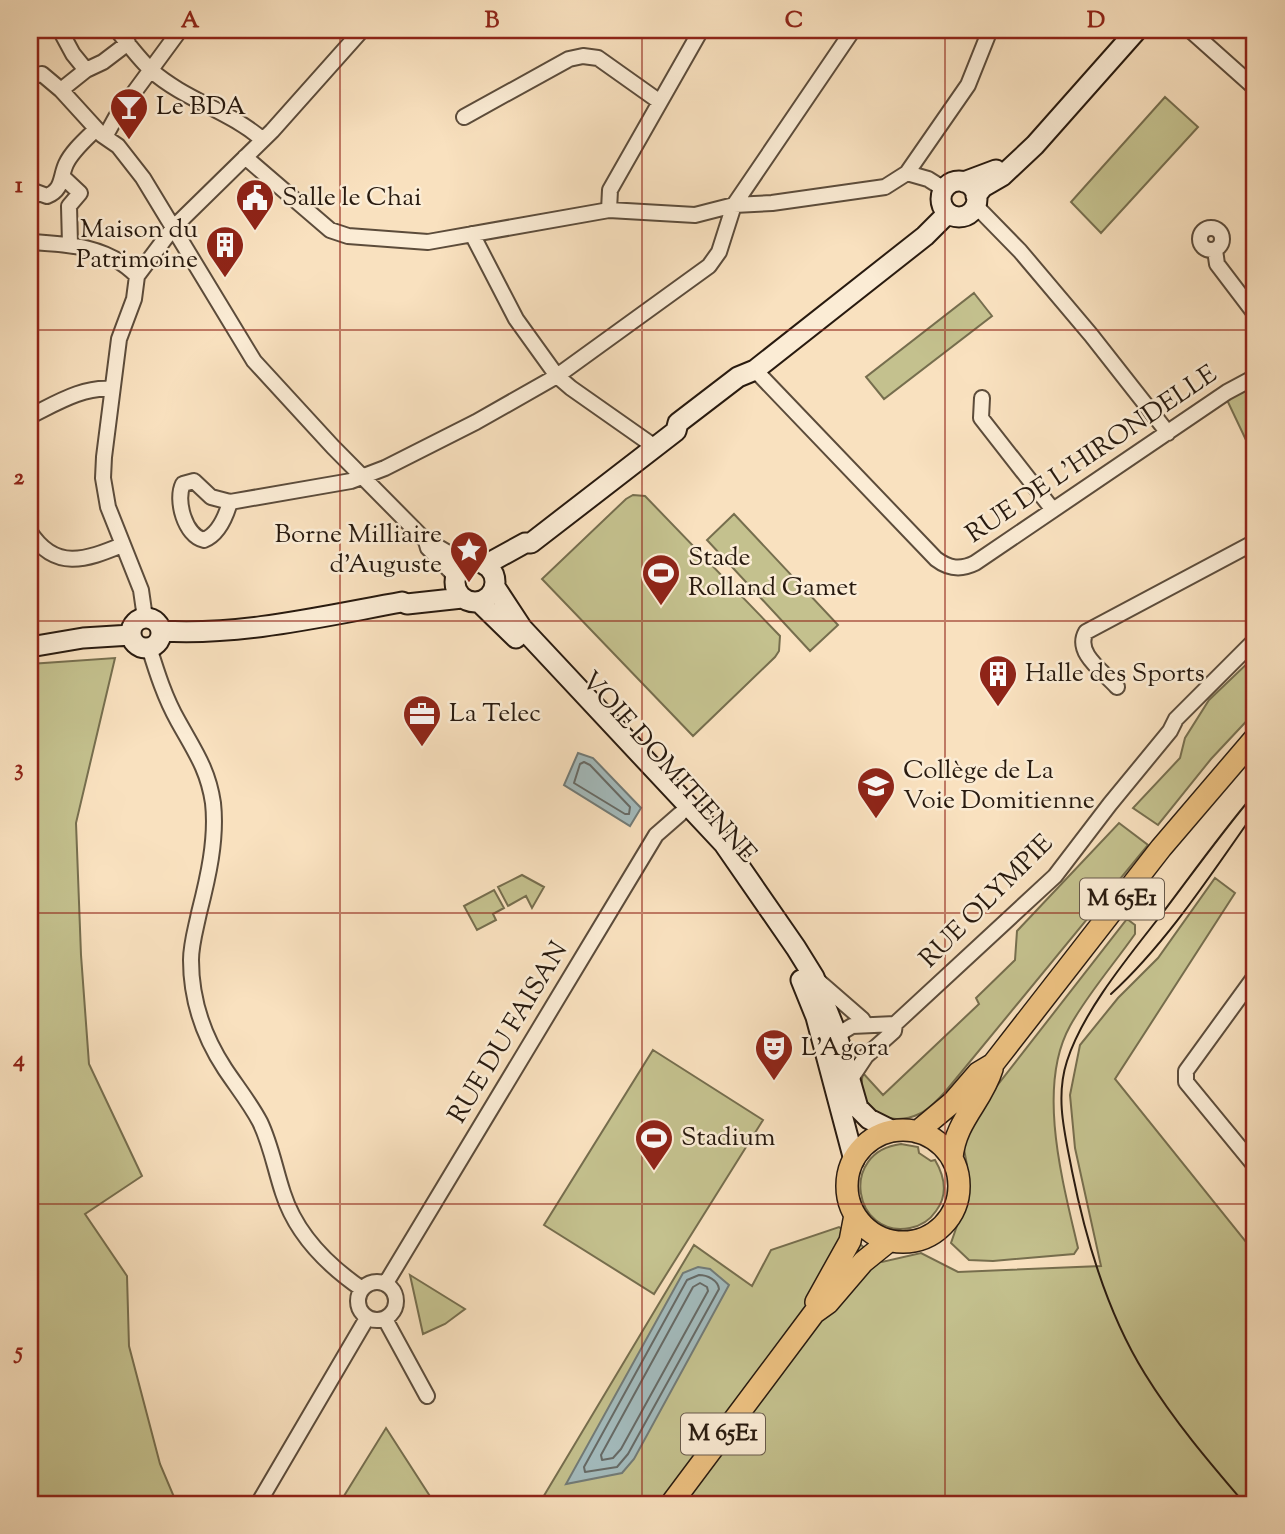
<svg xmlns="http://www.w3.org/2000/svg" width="1285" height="1534" font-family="'Sorts Mill Goudy',serif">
  <rect width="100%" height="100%" fill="#f9e1bf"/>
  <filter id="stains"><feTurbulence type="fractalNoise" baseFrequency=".00286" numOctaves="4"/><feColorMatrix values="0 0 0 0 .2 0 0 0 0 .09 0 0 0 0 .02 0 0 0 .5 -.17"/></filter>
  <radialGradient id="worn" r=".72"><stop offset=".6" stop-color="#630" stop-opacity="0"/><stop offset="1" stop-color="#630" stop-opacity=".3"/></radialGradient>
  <!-- green -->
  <path fill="#c4c18e" stroke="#766e4e" stroke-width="2" d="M1165,97L1198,127L1101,233L1071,202Z
    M974,293L992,316L884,399L866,377Z
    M1255,386V459L1227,400Z
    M633,495L645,496L780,636L779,651L775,657L693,736L542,579L626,499Z
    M734,514L838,625L810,651L707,540Z
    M1255,656V712L1211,759L1158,825L1133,808L1180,758L1185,738L1209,700Z
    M115,658L76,823L81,955L89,1064L142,1176L85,1214L127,1276L129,1346L160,1464L177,1504H30V664Z
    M1119,823L1148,845L945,1092C937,1100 930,1109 919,1114C888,1129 855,1109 863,1073L883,1095L979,1004L976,998L1015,960L1017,931Z
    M522,875L544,887L532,908L526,896L508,906L498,887Z
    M1215,878L1235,893L1115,1079L1255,1253V1321L1252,1332L1255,1336V1504H539L694,1245L752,1286L771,1250L839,1227L882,1262L921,1253L958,1272L1101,1266L1075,1148L1070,1095L1080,1045L1118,998L1158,958Z
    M494,890L504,908L493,914L496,920L477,930L464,906Z
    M1127,919L1135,925V934C1114,964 1087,995 1070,1026C1036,1087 1063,1183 1078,1248L1074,1254L993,1261L969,1260L951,1243L967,1197V1165L963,1144L982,1105Z
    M653,1050L763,1120L654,1294L544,1225Z
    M901,1144L918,1147L919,1153L931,1161L935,1160C945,1177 948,1195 936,1211C930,1220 920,1226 910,1228C854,1239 838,1152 901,1144Z
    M410,1275L465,1309L445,1324L423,1334Z
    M386,1428L435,1504H339Z"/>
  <!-- water -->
  <path fill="#a3bbbd" stroke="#727b77" stroke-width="2" d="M578,753L593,758L641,808L630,826L564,785Z
    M698,1267L710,1269L729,1285L634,1459L622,1473L566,1484L683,1273Z"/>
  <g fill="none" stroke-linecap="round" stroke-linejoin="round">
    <!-- shore -->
    <path stroke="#666a66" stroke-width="2" d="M584,762L590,765L630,807L629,814H625L574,783L580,764Z
      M699,1275C707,1275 718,1280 719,1289L628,1454L617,1467L585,1472L584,1467L687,1280Z
      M700,1283L707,1287L708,1291L621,1449L613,1458L602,1460L601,1455L693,1287Z"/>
    <defs>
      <path id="street" d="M60,30L73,54L86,70
        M117,30C127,43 140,60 152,71C185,100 230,111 263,140
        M1190,30L1255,88
        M31,76L42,74L61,90L102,135L118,146L143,178L254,361L333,447L426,541L428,548L456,577
        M61,90L86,70L103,62L128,43
        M464,117L569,59L583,56L598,58L660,102
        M105,137L116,117L180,30
        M245,157L330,230L348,236L428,242L609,210L695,215L734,205L772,203L885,187L907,173L928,179L944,189
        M907,173L968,85L990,30
        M63,177L80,193L69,206L70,244
        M30,201L36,192L47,196C63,190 60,177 66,164C72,151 86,139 96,129
        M975,205L1020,251L1091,335L1168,433
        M609,210L610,190L701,30
        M1200 239a11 11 0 1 1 22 0a11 11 0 1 1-22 0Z
        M472,234L516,319L557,376L571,388L655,447
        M30,242C69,244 108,246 137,276
        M1215,250L1217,264L1255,314
        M755,370L936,559C949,569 961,570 975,563L1227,392L1255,377
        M982,398L981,418L1053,510
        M30,416C55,404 83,386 112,389
        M230,502C226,516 219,534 204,540C185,536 175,500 183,484L194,481L211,497L230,502L351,481L385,468L476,422L557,376L709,266L719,252L734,205L853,30
        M30,532C55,571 86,560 122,545
        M428,541L467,564
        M145,618L141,590L108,507L103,478L104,457L119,339L134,299L137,276L173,228L272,131L362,30
        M149,647C157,673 165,698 178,721C194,750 208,769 213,803C217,839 208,878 199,913C196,928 191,944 191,960C191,999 204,1037 225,1069C237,1087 250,1103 260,1122C271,1145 275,1169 283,1193C296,1234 327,1265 362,1289
        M1117,687C1104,672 1074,653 1086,632L1255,542
        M1255,976L1186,1071V1082L1255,1166
        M816,979L862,1019L866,1025
        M837,1035L852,1026L895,1024L1055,876L1110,804L1170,731L1176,719L1255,640
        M850,1080L866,1056L894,1031L895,1024
        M358 1301a19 19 0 1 1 38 0a19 19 0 1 1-38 0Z
        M386,1283L656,835L680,814
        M385,1319L427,1396
        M258,1504L367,1318"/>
      <path id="secondary" d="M941 199a18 18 0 1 1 36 0a18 18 0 1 1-36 0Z
        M964,182L996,170
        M976,196L983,187L1002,176L1035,145L1137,30
        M455 582a20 20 0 1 1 40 0a20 20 0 1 1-40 0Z
        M485,565L525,543H531L676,431L678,423L738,377L755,370L925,236L948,213
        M495,587L522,628L724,844L796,948L814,977L837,1035L858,1108L869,1119L893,1131
        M479,602L516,638
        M131 633a15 15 0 1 1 30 0a15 15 0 1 1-30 0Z
        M161,631C241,636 324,616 402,602L407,604L462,598
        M30,647L83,638L131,635
        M801,980L816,1017L854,1160"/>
      <path id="primary" d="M847 1186a56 56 0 1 1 112 0a56 56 0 1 1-112 0Z
        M917,1132L953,1102L978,1073L993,1064L1161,848L1255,738
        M952,1158C955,1121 982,1102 992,1069
        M816,1302L850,1241L855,1215
        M671,1504L814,1313L828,1303L863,1262L889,1241"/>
    </defs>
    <!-- street casing -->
    <use href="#street" stroke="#5c4c3b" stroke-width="18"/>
    <!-- secondary casing -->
    <use href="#secondary" stroke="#281a0f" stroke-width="23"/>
    <!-- primary casing -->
    <use href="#primary" stroke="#281a0f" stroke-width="24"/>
    <!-- street -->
    <use href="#street" stroke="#fbecd5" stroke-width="14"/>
    <!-- secondary -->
    <use href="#secondary" stroke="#fbecd5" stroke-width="19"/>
    <!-- primary -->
    <use href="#primary" stroke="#ecc080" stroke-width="21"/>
    <!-- tram -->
    <path stroke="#281a0f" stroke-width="2" d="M1111,994C1166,944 1212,873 1255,812
      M1245,1504C1209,1462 1174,1421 1145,1374C1107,1313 1086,1241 1072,1171C1065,1134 1055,1098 1067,1061C1083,1011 1129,956 1161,915C1192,874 1222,832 1255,793"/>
  </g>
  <!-- grid -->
  <path fill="none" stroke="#8f2418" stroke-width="2" stroke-opacity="0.55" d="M340,30V1504M642,30V1504M945,30V1504M30,330H1255M30,621H1255M30,913H1255M30,1204H1255"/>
  <!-- icons -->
  <defs>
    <symbol id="bar-pin" viewBox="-11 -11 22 30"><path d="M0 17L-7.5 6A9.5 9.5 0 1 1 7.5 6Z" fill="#8f2418" stroke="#fbecd5"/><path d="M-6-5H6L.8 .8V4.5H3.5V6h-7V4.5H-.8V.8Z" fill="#fff"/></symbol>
    <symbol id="civic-pin" viewBox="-11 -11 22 30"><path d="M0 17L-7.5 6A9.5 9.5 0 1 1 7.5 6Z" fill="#8f2418" stroke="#fbecd5"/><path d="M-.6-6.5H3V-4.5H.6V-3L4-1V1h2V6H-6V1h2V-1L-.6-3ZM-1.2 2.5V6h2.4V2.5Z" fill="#fff"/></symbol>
    <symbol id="building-pin" viewBox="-11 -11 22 30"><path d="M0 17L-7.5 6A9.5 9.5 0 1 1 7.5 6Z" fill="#8f2418" stroke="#fbecd5"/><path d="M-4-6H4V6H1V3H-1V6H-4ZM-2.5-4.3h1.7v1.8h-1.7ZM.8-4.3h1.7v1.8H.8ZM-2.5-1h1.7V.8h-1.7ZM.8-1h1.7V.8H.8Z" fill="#fff"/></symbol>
    <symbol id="sight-pin" viewBox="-11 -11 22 30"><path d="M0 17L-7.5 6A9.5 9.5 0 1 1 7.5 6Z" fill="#8f2418" stroke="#fbecd5"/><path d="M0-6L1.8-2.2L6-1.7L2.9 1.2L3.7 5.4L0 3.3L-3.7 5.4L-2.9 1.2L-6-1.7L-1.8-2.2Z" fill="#fff"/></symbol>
    <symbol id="stadium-pin" viewBox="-11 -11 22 30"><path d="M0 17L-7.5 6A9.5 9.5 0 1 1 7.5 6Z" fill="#8f2418" stroke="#fbecd5"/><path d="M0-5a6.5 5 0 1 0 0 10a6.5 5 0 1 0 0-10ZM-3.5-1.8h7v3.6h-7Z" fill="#fff"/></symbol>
    <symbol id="office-pin" viewBox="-11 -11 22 30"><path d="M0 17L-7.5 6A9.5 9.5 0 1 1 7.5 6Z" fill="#8f2418" stroke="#fbecd5"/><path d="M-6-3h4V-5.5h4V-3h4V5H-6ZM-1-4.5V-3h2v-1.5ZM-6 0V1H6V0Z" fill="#fff"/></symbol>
    <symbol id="school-pin" viewBox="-11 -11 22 30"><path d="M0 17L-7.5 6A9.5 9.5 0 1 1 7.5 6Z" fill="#8f2418" stroke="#fbecd5"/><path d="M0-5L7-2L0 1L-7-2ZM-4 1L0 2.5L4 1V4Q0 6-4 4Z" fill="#fff"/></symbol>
    <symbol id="theatre-pin" viewBox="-11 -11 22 30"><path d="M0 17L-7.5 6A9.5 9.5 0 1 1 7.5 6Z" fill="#8f2418" stroke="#fbecd5"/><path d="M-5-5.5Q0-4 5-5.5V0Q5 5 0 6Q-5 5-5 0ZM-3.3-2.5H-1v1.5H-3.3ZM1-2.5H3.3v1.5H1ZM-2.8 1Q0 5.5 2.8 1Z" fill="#fff"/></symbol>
  </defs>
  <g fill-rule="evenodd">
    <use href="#bar-pin" x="107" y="85" width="44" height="60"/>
    <use href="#civic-pin" x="233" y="176" width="44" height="60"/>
    <use href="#building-pin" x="203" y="223" width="44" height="60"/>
    <use href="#sight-pin" x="447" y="528" width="44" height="60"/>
    <use href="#stadium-pin" x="639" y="551" width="44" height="60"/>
    <use href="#building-pin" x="976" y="652" width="44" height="60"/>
    <use href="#office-pin" x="400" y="692" width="44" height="60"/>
    <use href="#school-pin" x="854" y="764" width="44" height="60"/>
    <use href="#theatre-pin" x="752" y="1026" width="44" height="60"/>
    <use href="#stadium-pin" x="632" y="1116" width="44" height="60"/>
  </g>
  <g text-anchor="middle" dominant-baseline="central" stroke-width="5" stroke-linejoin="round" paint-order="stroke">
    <!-- shield labels -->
    <g fill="#fbecd5" stroke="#67594a" stroke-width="2">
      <rect x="1080" y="878.5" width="84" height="41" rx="5"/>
      <rect x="681" y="1413.5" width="84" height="41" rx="5"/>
    </g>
    <g font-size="24" font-weight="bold" fill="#281a0f">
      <text x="1122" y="899">M 65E1</text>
      <text x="723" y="1434">M 65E1</text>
    </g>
    <!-- poi labels -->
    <g font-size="26" fill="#281a0f" stroke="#fbecd5" text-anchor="start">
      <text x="156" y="107">Le BDA</text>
      <text x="282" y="198">Salle le Chai</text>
      <text x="198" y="230" text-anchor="end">Maison du<tspan x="198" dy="30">Patrimoine</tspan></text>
      <text x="442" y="535" text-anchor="end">Borne Milliaire<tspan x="442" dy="30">d'Auguste</tspan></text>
      <text x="688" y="558">Stade<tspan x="688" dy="30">Rolland Gamet</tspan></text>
      <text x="1025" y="674">Halle des Sports</text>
      <text x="449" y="714">La Telec</text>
      <text x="903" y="771">Collège de La<tspan x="903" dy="30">Voie Domitienne</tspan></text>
      <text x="801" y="1048">L'Agora</text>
      <text x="681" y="1138">Stadium</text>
    </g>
    <!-- street labels -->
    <g font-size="26" fill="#281a0f" stroke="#fbecd5">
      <text transform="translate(1092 455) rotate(-34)">RUE DE L'HIRONDELLE</text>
      <text transform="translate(668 768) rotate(48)">VOIE DOMITIENNE</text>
      <text transform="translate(987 902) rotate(-45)">RUE OLYMPIE</text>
      <text transform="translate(509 1033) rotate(-59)">RUE DU FAISAN</text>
    </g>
  </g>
  <!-- margin -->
  <rect width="1285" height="1534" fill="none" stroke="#f9e1bf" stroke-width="77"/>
  <rect x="38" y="38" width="1208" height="1458" fill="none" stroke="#8f2418" stroke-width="2.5"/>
  <g font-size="23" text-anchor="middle" font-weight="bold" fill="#8f2418">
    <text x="190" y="27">A</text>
    <text x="492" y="27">B</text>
    <text x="794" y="27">C</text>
    <text x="1096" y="27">D</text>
    <text x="19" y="192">1</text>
    <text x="19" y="484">2</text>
    <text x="19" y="775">3</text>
    <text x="19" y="1066">4</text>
    <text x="19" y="1358">5</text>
  </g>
  <rect width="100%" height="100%" filter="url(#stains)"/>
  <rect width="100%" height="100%" fill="url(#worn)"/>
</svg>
